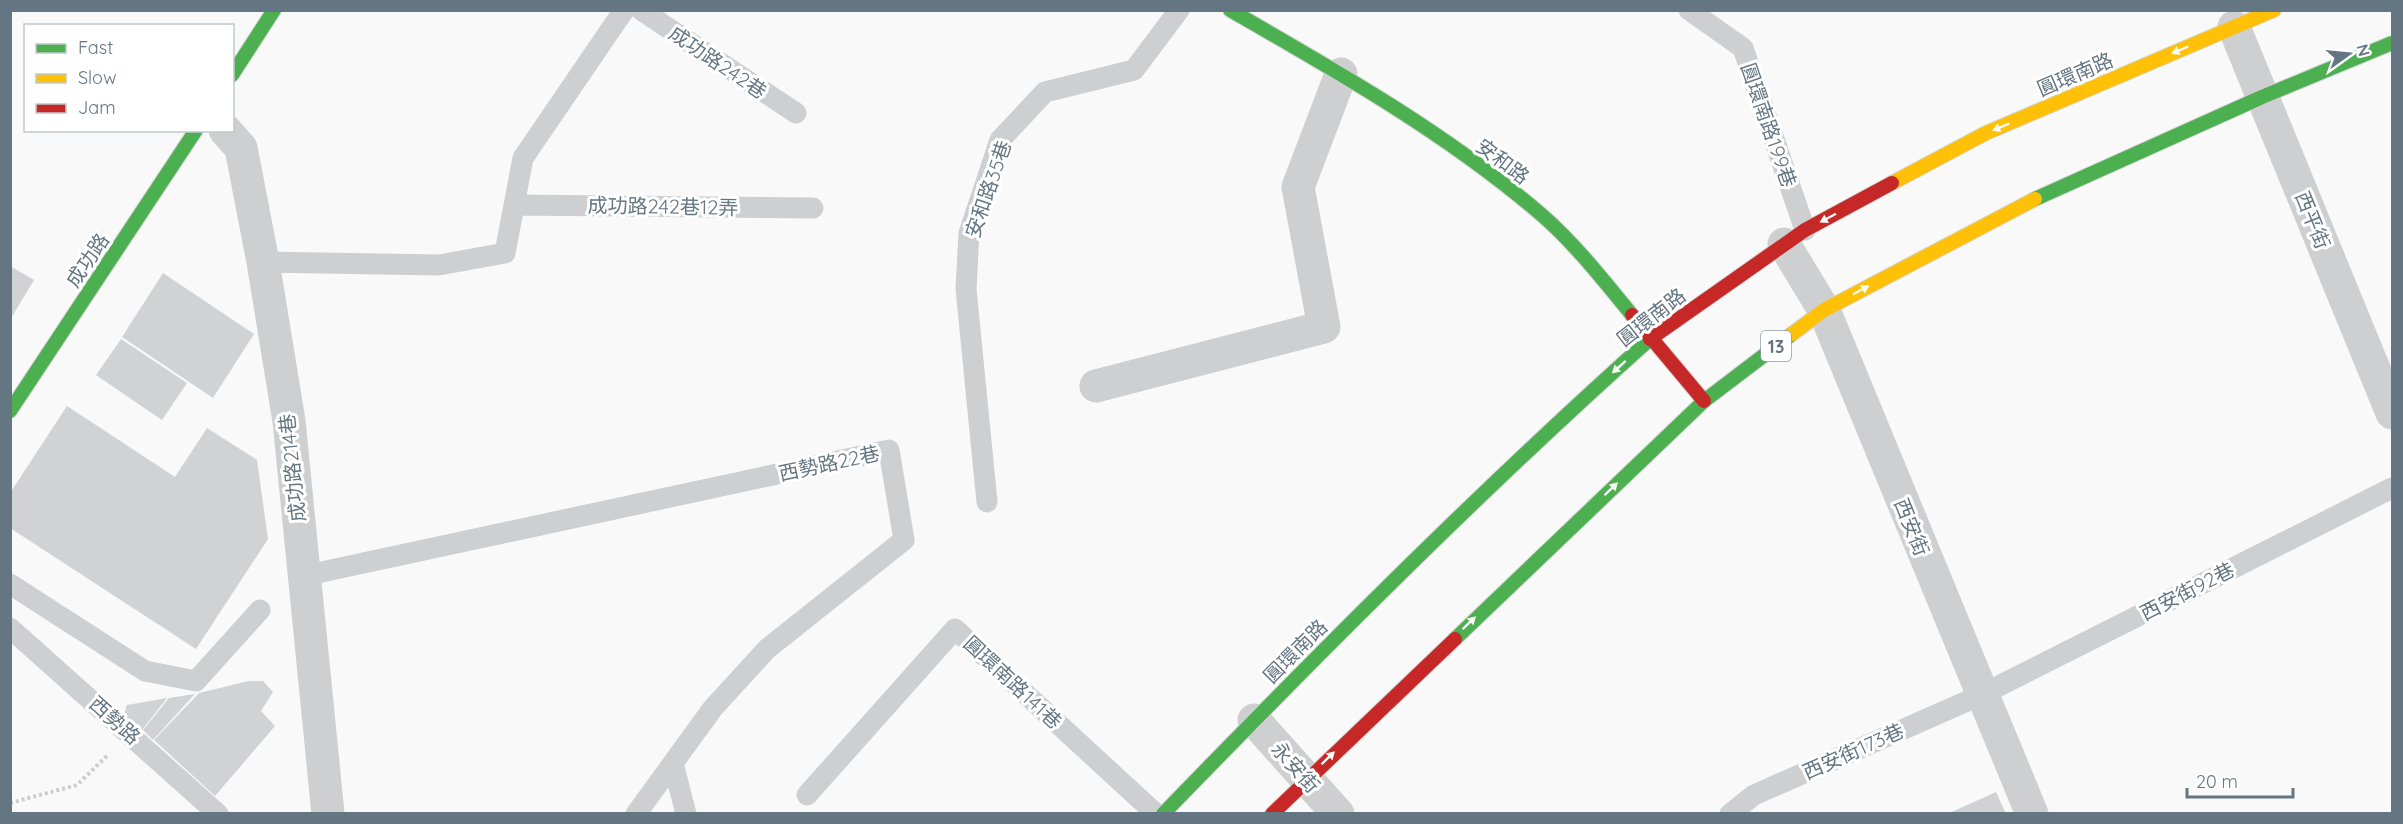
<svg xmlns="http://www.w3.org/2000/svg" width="2403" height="824" font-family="Quicksand,'Noto Sans TC',sans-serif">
  <rect width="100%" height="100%" fill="#f9f9f9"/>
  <!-- building -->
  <path fill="#d0d2d3" d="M10,266L34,280L10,320Z
    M163,273L254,334L213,398L122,337Z
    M121,339L187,383L162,420L96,375Z
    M67,406L175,477L207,428L257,460L268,539L196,649L10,528V493Z
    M249,681H263L273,692L261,711L275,726L215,796L154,740L199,693Z
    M195,694L153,740L143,730L169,698Z
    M167,698L142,730L124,715L127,705Z
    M1996,792L2006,814H1947Z"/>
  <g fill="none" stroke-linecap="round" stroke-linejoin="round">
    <defs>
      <path id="fast" d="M1230,10C1338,72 1448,134 1543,216C1576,245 1604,281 1632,315
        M232,75L274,10
        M2035,199L2262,97L2392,43
        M10,411L196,130
        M1455,639L1704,401L1792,334
        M1163,814C1321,651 1481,490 1650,339"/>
      <path id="slow" d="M1892,183L1986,133L2274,10
        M1792,334L1824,310L2035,199"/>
      <path id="jam" d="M1632,315L1704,401
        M1650,339L1805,230L1892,183
        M1272,814L1455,639"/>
    </defs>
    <!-- fast casing -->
    <use href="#fast" stroke="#d5d6d7" stroke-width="16"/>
    <!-- slow casing -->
    <use href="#slow" stroke="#d5d6d7" stroke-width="16"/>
    <!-- jam casing -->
    <use href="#jam" stroke="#d5d6d7" stroke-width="16"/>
    <!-- path -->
    <path stroke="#cbcccd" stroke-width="4" stroke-dasharray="3 3" stroke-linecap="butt" d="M10,803L77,785L109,754"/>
    <!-- lane -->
    <path stroke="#cecfd0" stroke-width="21" d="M641,10L796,113
      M1689,10L1743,48L1805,230
      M514,205L813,208
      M263,262L439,265L505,253L523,158L624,10
      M987,502L966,289L969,233L1000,140L1045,92L1134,70L1179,10
      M303,576L889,450L904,540L767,649L713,708L636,814
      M10,584L145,671L196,681L260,610
      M10,628L218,814
      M673,763L686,814
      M807,795L955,629L1156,814
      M1730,814L1754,795L1981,695L2392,488"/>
    <!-- street -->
    <path stroke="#cecfd0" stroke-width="33" d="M2234,27L2392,413
      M225,130L241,148L263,262L289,421L328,814
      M1784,244L1824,310L2032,814
      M1096,386L1324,327L1298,187L1341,74
      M1254,720L1338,814"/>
    <!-- fast -->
    <use href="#fast" stroke="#4caf50" stroke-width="14"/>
    <!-- slow -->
    <use href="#slow" stroke="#ffc107" stroke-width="14"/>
    <!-- jam -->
    <use href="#jam" stroke="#c62828" stroke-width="14"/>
  </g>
  <!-- one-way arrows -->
  <defs><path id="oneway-solid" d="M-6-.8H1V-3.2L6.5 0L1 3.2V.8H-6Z" transform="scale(1.5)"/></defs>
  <g fill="#f6fbf6">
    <use href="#oneway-solid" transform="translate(2180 50) rotate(157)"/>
    <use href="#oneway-solid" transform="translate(2001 127) rotate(157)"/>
    <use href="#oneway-solid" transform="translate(1828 218) rotate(152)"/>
    <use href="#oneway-solid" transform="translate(1861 290) rotate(-28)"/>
    <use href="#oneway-solid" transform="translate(1619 367) rotate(138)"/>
    <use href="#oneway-solid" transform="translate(1611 489) rotate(-44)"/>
    <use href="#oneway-solid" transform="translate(1469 623) rotate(-44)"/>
    <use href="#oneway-solid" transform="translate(1328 758) rotate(-44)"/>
  </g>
  <g text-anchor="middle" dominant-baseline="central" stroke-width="6" stroke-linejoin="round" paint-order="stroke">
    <!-- shield labels -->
    <rect fill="#fff" stroke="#939fa8" stroke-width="1.5" x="1761" y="331" width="30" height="30" rx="4.5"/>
    <g font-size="18" font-weight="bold" fill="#657683">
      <text x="1776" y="346">13</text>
    </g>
    <!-- street labels -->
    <g font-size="20" fill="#657683" stroke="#fff">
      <text transform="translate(718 62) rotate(34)">成功路242巷</text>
      <text transform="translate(2075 74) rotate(-23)">圓環南路</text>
      <text transform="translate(1769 125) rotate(71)">圓環南路199巷</text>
      <text transform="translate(1503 161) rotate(37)">安和路</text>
      <text transform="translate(988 189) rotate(-71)">安和路35巷</text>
      <text transform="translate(663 206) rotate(1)">成功路242巷12弄</text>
      <text transform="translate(2313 220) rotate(68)">西平街</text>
      <text transform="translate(87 260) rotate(-56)">成功路</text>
      <text transform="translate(1651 317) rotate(-38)">圓環南路</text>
      <text transform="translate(829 463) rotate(-12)">西勢路22巷</text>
      <text transform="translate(292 468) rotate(-96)">成功路214巷</text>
      <text transform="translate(1912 527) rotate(68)">西安街</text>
      <text transform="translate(2187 591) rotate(-27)">西安街92巷</text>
      <text transform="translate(1295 651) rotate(-45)">圓環南路</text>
      <text transform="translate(1013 682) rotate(43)">圓環南路141巷</text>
      <text transform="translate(115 720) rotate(42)">西勢路</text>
      <text transform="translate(1853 751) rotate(-24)">西安街173巷</text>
      <text transform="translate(1296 767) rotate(48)">永安街</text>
    </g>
  </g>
  <!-- border -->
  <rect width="2403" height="824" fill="none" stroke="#657683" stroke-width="24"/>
  <!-- legend -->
  <rect x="24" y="24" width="210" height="108" fill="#ffffff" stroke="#c1c8cd" stroke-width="1.5"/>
  <rect x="36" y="44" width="30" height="9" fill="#4caf50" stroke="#c1c8cd" stroke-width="1.5"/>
  <text x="78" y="54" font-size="18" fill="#657683">Fast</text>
  <rect x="36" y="74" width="30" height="9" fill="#ffc107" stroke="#c1c8cd" stroke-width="1.5"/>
  <text x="78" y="84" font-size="18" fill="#657683">Slow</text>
  <rect x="36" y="104" width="30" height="9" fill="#c62828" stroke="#c1c8cd" stroke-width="1.5"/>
  <text x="78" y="114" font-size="18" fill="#657683">Jam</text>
  <!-- north arrow -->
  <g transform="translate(2349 54) rotate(75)" stroke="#ffffff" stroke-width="4.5" paint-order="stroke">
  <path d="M0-4.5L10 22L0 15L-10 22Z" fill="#657683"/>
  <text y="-9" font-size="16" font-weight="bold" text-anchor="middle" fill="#657683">N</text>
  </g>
  <!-- scale -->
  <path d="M2187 788v9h106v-9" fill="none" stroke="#657683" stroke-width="3"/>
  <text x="2196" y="788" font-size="18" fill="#657683" stroke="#ffffff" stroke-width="4.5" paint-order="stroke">20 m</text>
</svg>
